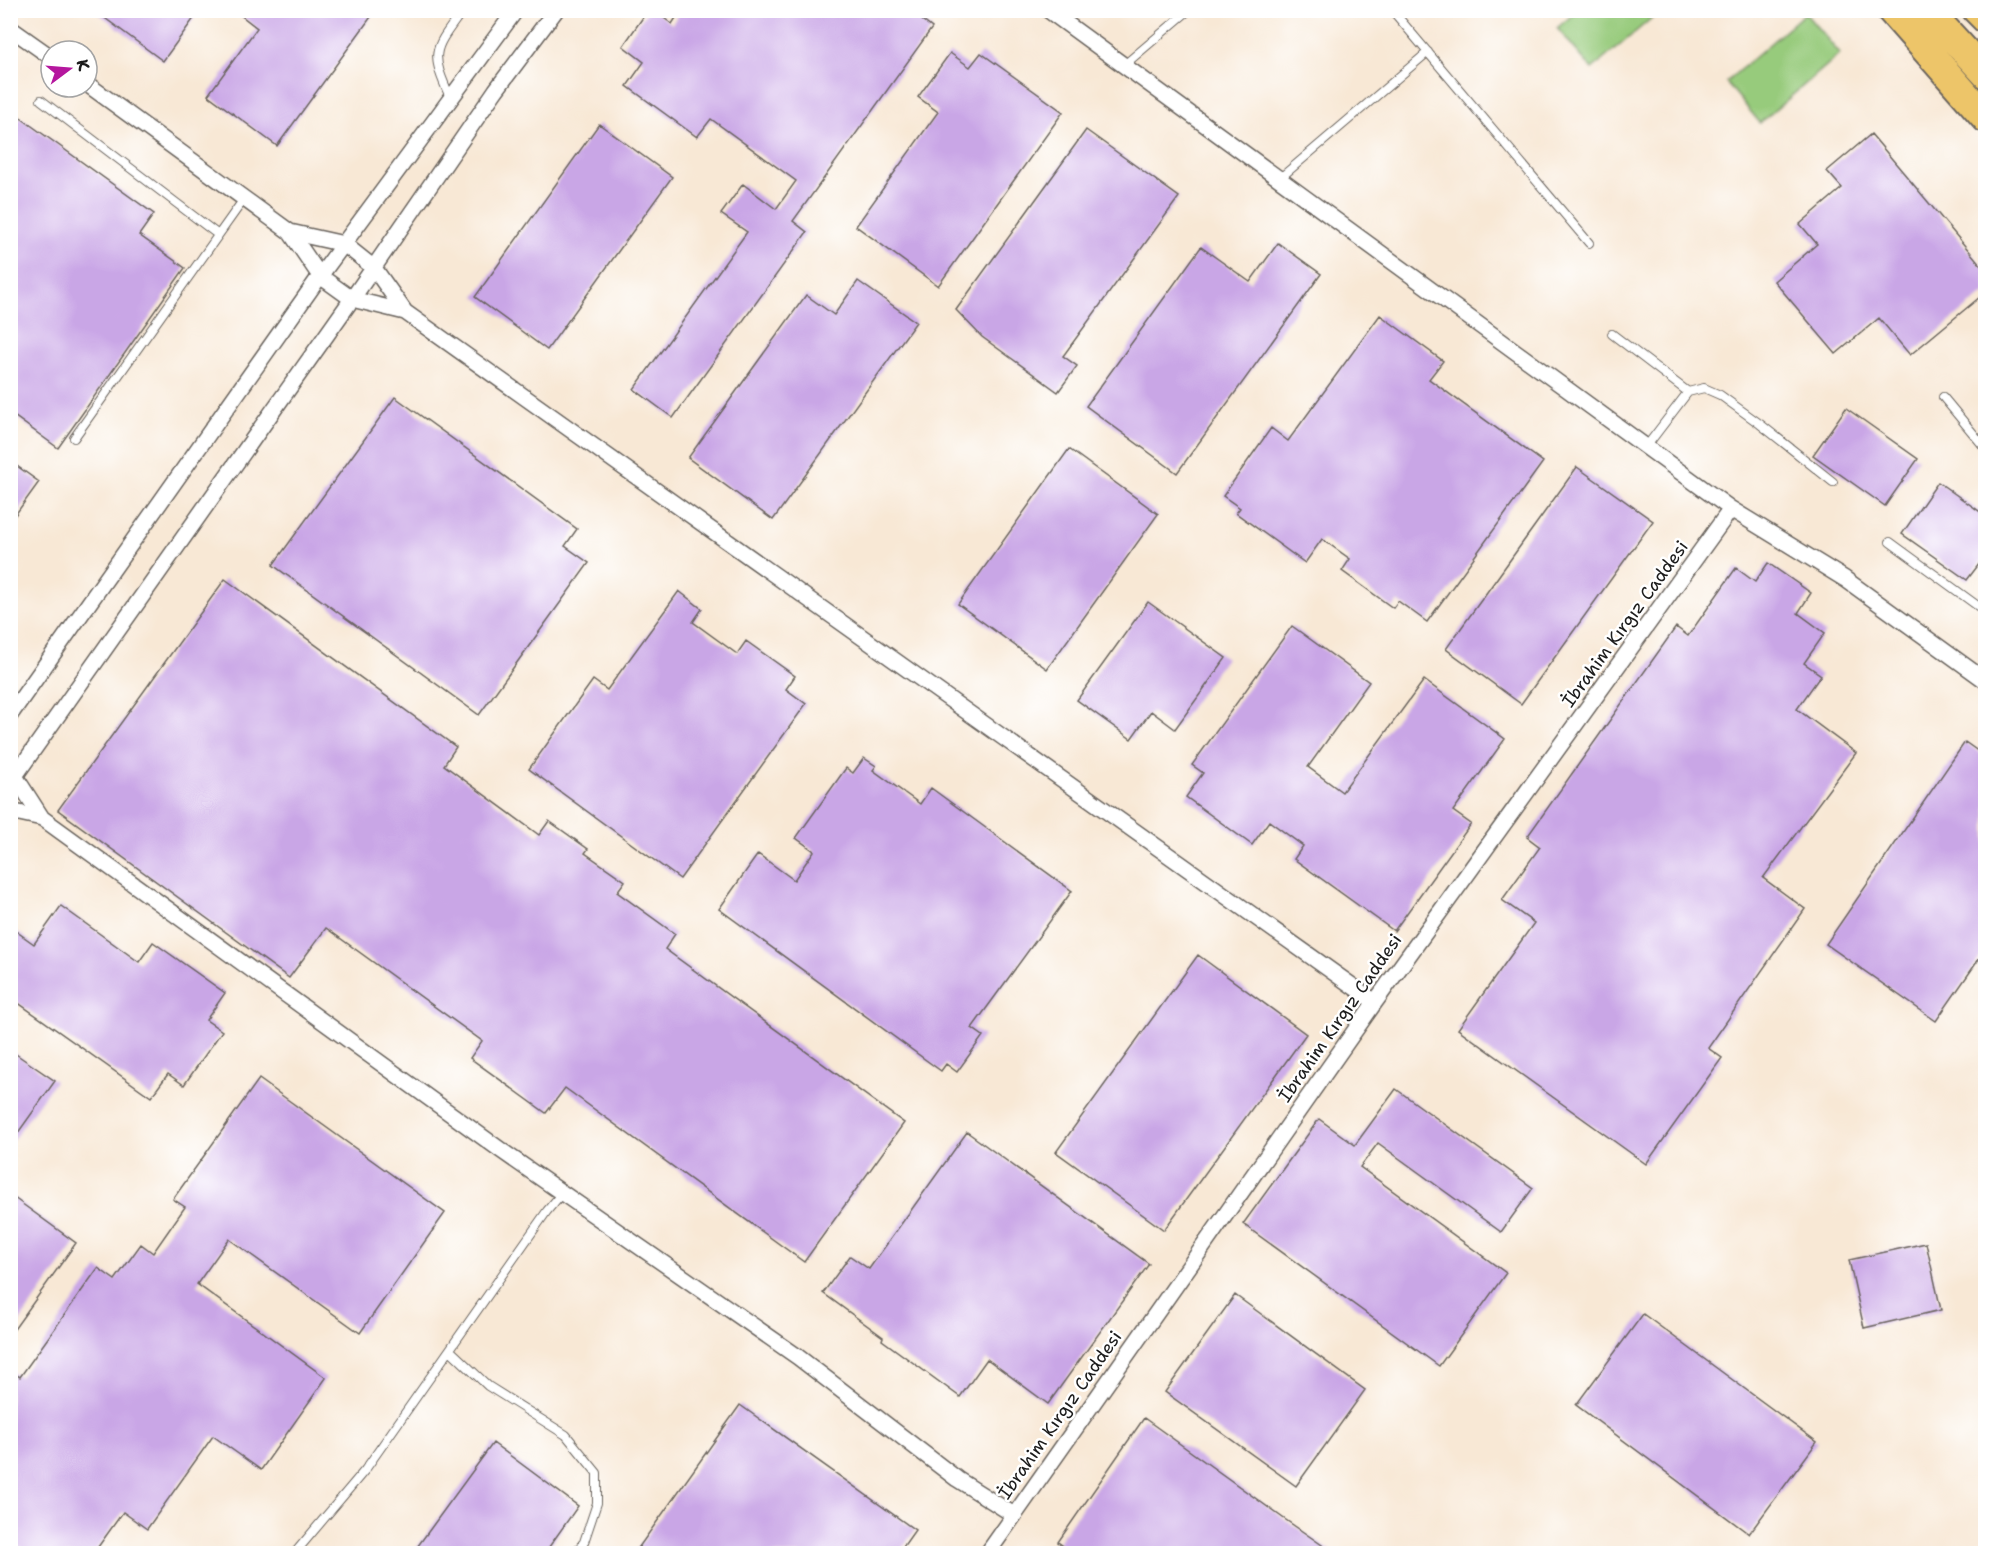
<svg xmlns="http://www.w3.org/2000/svg" width="1996" height="1564" font-family="'Shantell Sans',sans-serif">
  <rect width="100%" height="100%" fill="#fff"/>
  <filter id="ink" filterUnits="userSpaceOnUse"><feTurbulence type="fractalNoise" baseFrequency=".0167" numOctaves="2"/><feDisplacementMap in="SourceGraphic" scale="12" xChannelSelector="R" yChannelSelector="G"/><feConvolveMatrix kernelMatrix="1 2 1 2 8 2 1 2 1" color-interpolation-filters="sRGB"/></filter>
  <filter id="wash" filterUnits="userSpaceOnUse"><feTurbulence type="fractalNoise" baseFrequency=".008" numOctaves="4" result="noise"/><feDisplacementMap in="SourceGraphic" scale="24" xChannelSelector="R" yChannelSelector="G"/><feGaussianBlur stdDeviation="1.35" result="paint"/><feColorMatrix in="noise" values="0 0 0 0 0 0 0 0 0 0 0 0 0 0 0 0 0 1.4 0 .05"/><feComposite in="paint" operator="in"/></filter>
  <g filter="url(#wash)">
    <rect width="100%" height="100%" fill="#f8e8d5"/>
    <!-- green -->
    <path fill="#97cb7c" stroke="#5a744c" stroke-width="1.5" d="M1577,11V10L1660,11L1592,69L1557,28Z
      M1805,13L1840,54L1760,123L1726,82Z"/>
    <g id="blocks">
      <!-- building -->
      <path fill="#c9a6e6" d="M94,10H200L163,61Z
        M234,10H376L277,146L208,95L257,28Z
        M648,10H653L672,24L681,10H909L932,28L793,221L807,232L673,418L634,389L747,232L721,214L743,184L776,209L796,181L711,119L697,137L627,86L644,62L623,46Z
        M950,53L970,67L981,53L1063,112L938,286L856,226L938,112L918,97Z
        M18,116L154,214L139,235L185,268L58,448L10,413V126Z
        M599,124L672,177L547,350L475,297Z
        M1086,130L1179,197L1063,356L1077,366L1058,392L982,337L956,310Z
        M1871,134L1986,271V292L1910,355L1879,318L1836,354L1774,281L1817,244L1800,224L1842,188L1827,171Z
        M1278,243L1321,274L1177,473L1086,406L1201,247L1250,282Z
        M858,281L916,322L773,520L688,458L806,295L834,315Z
        M1380,315L1443,361L1429,379L1543,462L1427,622L1398,601L1393,608L1342,571L1350,559L1322,539L1305,563L1236,513L1240,508L1223,496L1271,428L1288,441Z
        M395,397L577,529L565,546L589,563L479,715L273,565Z
        M1846,408L1918,459L1885,506L1813,455Z
        M1069,449L1158,514L1047,669L958,604Z
        M10,461L39,482L10,522Z
        M1577,467L1653,521L1521,704L1446,649Z
        M1938,482L1986,516V555L1967,580L1902,534Z
        M1768,563L1811,593L1798,613L1825,633L1804,663L1821,675L1797,709L1856,753L1763,878L1805,909L1708,1048L1722,1058L1646,1164L1458,1029L1534,923L1502,900L1540,847L1527,837L1676,627L1688,636L1736,568L1755,582Z
        M225,579L456,747L444,765L539,835L549,821L588,849L585,853L625,881L617,892L675,934L665,949L904,1123L804,1262L565,1088L546,1113L470,1058L482,1041L326,928L289,978L58,810Z
        M679,591L702,609L693,622L737,654L746,641L795,676L786,689L806,704L680,879L529,769L593,680L607,690Z
        M1148,602L1226,658L1175,729L1151,711L1131,739L1077,700Z
        M1292,626L1369,682L1308,767L1342,792L1424,680L1505,739L1453,811L1471,824L1394,931L1294,859L1303,846L1269,821L1252,845L1186,797L1203,773L1192,765Z
        M1965,742L1986,757V949L1936,1021L1826,944Z
        M864,758L876,766L873,770L920,804L931,788L1072,891L972,1028L983,1036L957,1072L946,1064L941,1071L719,909L758,854L794,880L814,851L796,838L846,768L853,773Z
        M61,906L139,962L153,942L225,993L206,1020L222,1031L184,1085L168,1074L151,1097L10,997V927L34,944Z
        M1198,955L1306,1034L1164,1230L1056,1152Z
        M10,1050L55,1081L10,1144Z
        M259,1079L445,1213L360,1333L229,1239L197,1284L326,1378L261,1470L213,1436L147,1529L123,1512L93,1554H30L10,1540V1371L20,1377L98,1268L115,1280L141,1244L153,1253L185,1207L173,1199Z
        M1396,1089L1533,1188L1501,1232L1378,1143L1360,1167L1506,1273L1439,1366L1243,1224L1319,1119L1355,1145Z
        M967,1132L1149,1264L1048,1404L987,1359L960,1397L882,1340L883,1337L823,1293L850,1256L869,1269Z
        M10,1195L76,1243L10,1335Z
        M1926,1243L1941,1310L1864,1328L1849,1260Z
        M1235,1295L1365,1390L1296,1486L1165,1392Z
        M1643,1314L1817,1442L1749,1534L1576,1405Z
        M740,1405L915,1530L898,1554H634Z
        M1144,1418L1283,1518L1335,1554H1074L1058,1542Z
        M493,1443L578,1506L544,1554H412Z"/>
    </g>
  </g>
  <g filter="url(#ink)">
    <use href="#blocks" fill-opacity="0" stroke="#69635d" stroke-width="1.5"/>
    <g fill="none" stroke-linecap="round" stroke-linejoin="round">
      <defs>
        <path id="lane" d="M1392,10L1589,243
          M1123,66L1189,10
          M450,97C429,51 434,50 463,10
          M41,100L217,234
          M1279,179L1428,52
          M1612,334L1688,392L1704,388L1720,395L1760,424L1833,482
          M1943,397L1986,449
          M74,438L244,199
          M1646,447L1688,392
          M1890,542L1986,612
          M450,1350L488,1386L566,1435L597,1473V1503L584,1542L574,1554
          M294,1554L365,1470L547,1211L562,1193"/>
        <path id="street" d="M1048,10L1731,509L1845,579L1986,681
          M10,28L51,57
          M87,84L290,232L320,276L352,299L405,312
          M290,232L344,244L374,268L405,312L1375,1002
          M10,715L320,276L516,10
          M10,773L15,776L42,818L502,1151L798,1357L957,1479L1014,1515
          M10,783L352,299L496,90L556,10
          M10,811L42,818
          M987,1554L1375,1002L1731,509"/>
        <path id="highway" d="M1891,10L1986,118
          M1927,10L1986,74
          M1977,10L1986,19"/>
      </defs>
      <!-- lane casing -->
      <use href="#lane" stroke="#69635d" stroke-width="10"/>
      <!-- street casing -->
      <use href="#street" stroke="#69635d" stroke-width="18"/>
      <!-- highway casing -->
      <use href="#highway" stroke="#69635d" stroke-width="32"/>
      <!-- lane -->
      <use href="#lane" stroke="#fff" stroke-width="8"/>
      <!-- street -->
      <use href="#street" stroke="#fff" stroke-width="15"/>
      <!-- highway -->
      <use href="#highway" stroke="#edc569" stroke-width="28"/>
    </g>
  </g>
  <g text-anchor="middle" dominant-baseline="central" stroke-width="5" stroke-linejoin="round" paint-order="stroke">
    <!-- street labels -->
    <g font-size="18" fill="#1c1c1c" stroke="#fff">
      <text transform="translate(1625 624) rotate(-54)">İbrahim Kırgız Caddesi</text>
      <text transform="translate(1340 1018) rotate(-55)">İbrahim Kırgız Caddesi</text>
      <text transform="translate(1060 1415) rotate(-55)">İbrahim Kırgız Caddesi</text>
    </g>
  </g>
  <!-- margin -->
  <rect width="1996" height="1564" fill="none" stroke="#fff" stroke-width="36"/>
  <!-- north arrow -->
  <g transform="translate(69 69) rotate(74)"><circle r="28" fill="#ffffff" stroke="#a4a4a4" stroke-width="1.5"/>
  <path d="M0-4.5L10 22L0 15L-10 22Z" fill="#b5179e"/>
  <text y="-9" font-size="16" font-weight="bold" text-anchor="middle" fill="#1c1c1c">K</text>
  </g>
</svg>
